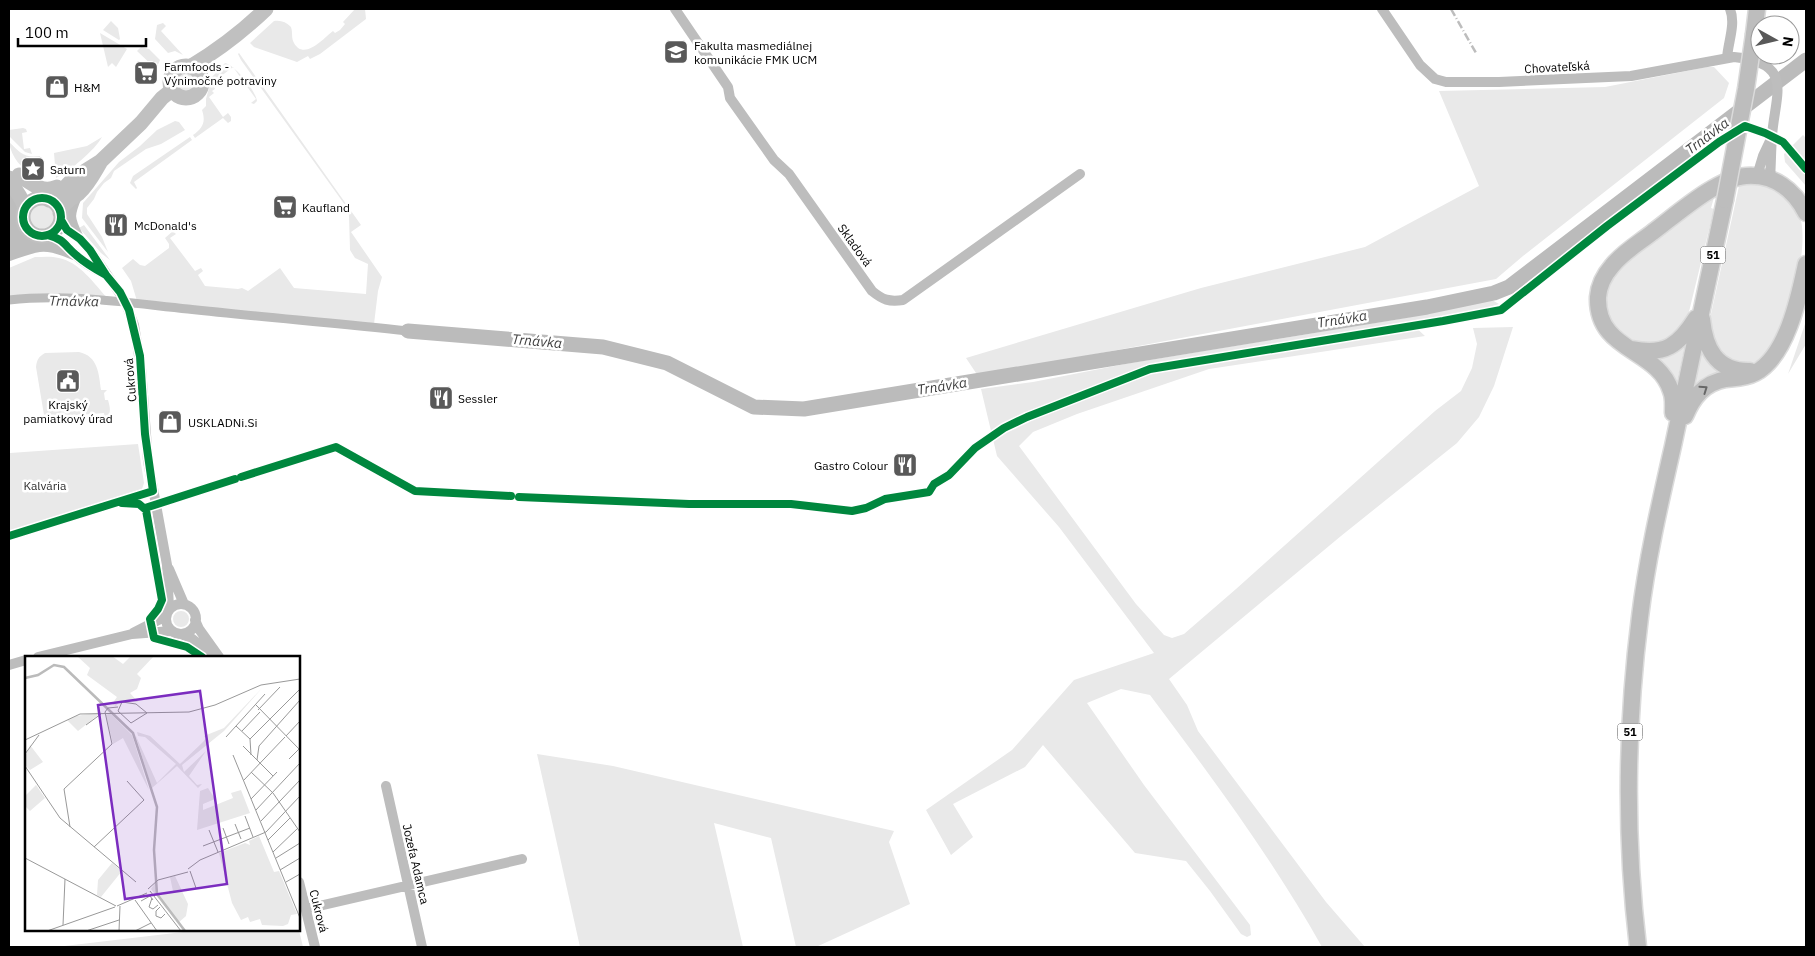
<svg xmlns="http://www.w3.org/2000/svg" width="1815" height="956" font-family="'IBM Plex Sans',sans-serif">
  <rect width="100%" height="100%" fill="#fff"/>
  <!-- green -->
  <path fill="#e9e9e9" d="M355,9H365L366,19L320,54L310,59L308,56L297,62L254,47L250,43L274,21C281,20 286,22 291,27C293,33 291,38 294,43C304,61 324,38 333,31L335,33L340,30L345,24L343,22Z
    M111,21L118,28L120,39L119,40L103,30Z
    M163,23L166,26L161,31L183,55L175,51L168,53L155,39L157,25Z
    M100,33L127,49L116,67L112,63L108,67Z
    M141,47L149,49L160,60L156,69L137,51Z
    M239,53L361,225L351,232L382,277L378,291L374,324L137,301L131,281L122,268L133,259L140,265L145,266L169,248V244L165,238L173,231L176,234L170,238L195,271L201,268L203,271L198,275L205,286L238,289L242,288L248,291L280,268L294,288L366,294L368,264L355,258L350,250L349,215L345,205L241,60L238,54Z
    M225,63C235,65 256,91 257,101L254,104L251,103L256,99L233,67L212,83L215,89L212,91L214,93L209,97L223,117L228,113L231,117V121L228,123L223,118L195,138L193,135C203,128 206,122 202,110L206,106V99L212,77Z
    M1707,67H1714L1729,83L1724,98L1523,256L1496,279L978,376L966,358L1201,288L1365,247L1479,186L1439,91L1605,87Z
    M176 82a10 10 0 1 1 20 0a10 10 0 1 1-20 0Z
    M175,121L179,122L185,130L161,144L146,149L114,171L111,178L104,183L97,192L94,199L87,208V214L102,237L108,252L82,218L83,203L119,162L140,146L157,130Z
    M23,128L26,129L27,132L22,133L24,149L30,148L32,154L25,152L9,136V130Z
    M1803,135L1806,138V186L1785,162L1784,154Z
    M102,137C95,150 70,171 56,178L54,153L87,146Z
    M190,137L192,140L134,182L137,188L136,189L130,183L133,176Z
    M9,142C21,153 23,158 40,156L43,170L36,176C22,170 11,157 9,142Z
    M1749,183C1769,185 1790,194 1799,214C1812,244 1787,342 1759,360C1749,366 1740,364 1729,363L1710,337L1709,323L1739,186Z
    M1715,194L1711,208L1714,209L1687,320L1680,331L1661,345C1636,342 1620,343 1608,317C1603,306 1604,290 1609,279C1617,259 1694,210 1715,194Z
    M29 217a13 13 0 1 1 26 0a13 13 0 1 1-26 0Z
    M84,225L110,260L101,253L79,228Z
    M35,257C43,257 51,256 59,258C79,262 94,283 107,298L45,294L9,297V268Z
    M1492,300L1499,304C1471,314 1441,316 1412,324L1425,336L1209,369L1077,414L1033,432L1019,446L1136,604L1164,635L1172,638L1184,634L1236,589L1435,411L1461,391L1472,368L1477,344L1473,328L1513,327L1494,386L1479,417L1457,443L1341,536L1169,679L1187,705L1198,731L1326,902L1365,947H1322C1272,858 1211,776 1150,695L1121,689L1087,703L1144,785L1250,925L1251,935L1247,937L1241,934L1210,891L1186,861L1135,853L1043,745L1025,767L953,804L973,837L951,855L926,810L1012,750L1074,680L1154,653L1059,527L997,456L981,389L1033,382L1125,364L1405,318Z
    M1806,321V344L1788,374Z
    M1686,340L1675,391L1648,355Z
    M1702,344L1730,373L1693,392Z
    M79,352C98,356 99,374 101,390H107L104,393L105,400H108C110,407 112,414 105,419L104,413L56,417V422L50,421L44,415L36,367C37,360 38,357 45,353Z
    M138,444L144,483L142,489L9,531V450L10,453Z
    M173 619a8 8 0 1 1 16 0a8 8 0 1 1-16 0Z
    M537,754L613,766L894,831L889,842L910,904L816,947H796L771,838L714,823L743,947H580Z
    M200,930H299L303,947H56Z"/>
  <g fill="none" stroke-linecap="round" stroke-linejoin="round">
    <!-- canal -->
    <path stroke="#bbb" stroke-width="9" d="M9,300C67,293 129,303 188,309C261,317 335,323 408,331"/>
    <!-- river -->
    <path stroke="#bbb" stroke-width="15" d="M408,331L603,347L667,363L754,407L804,409L1427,307L1494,293L1509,287L1806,60"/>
    <defs>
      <path id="primary" d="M1754,34L1757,9
        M1702,319C1705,348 1716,372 1750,371
        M1632,349C1665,356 1679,345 1696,318
        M1673,413C1673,405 1674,398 1671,391C1658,348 1596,352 1598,297C1599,285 1605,274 1612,266C1623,252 1639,243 1653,232C1676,215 1717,178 1746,176C1774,174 1794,190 1806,213
        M1685,416C1693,397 1704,383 1726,379C1735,378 1746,378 1755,373C1787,356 1799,297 1806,264
        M1638,947C1625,838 1626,727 1640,617C1647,559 1660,503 1673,446C1690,364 1707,282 1725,200"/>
    </defs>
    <!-- primary casing -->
    <use href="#primary" stroke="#dbdbdb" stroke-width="19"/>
    <!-- minor -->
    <path stroke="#bdbdbd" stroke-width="10" d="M675,9L728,87L730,98L774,160L789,174L872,291C883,300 889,302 903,300L1080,174
      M1382,9L1420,65L1435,79L1446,82H1499L1631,76L1734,57C1795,63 1775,94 1772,136C1771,150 1771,164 1770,179
      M1727,58C1728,42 1736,24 1730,9
      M1757,176L1763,156L1771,139
      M77,196C69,215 69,218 78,236
      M61,220L67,230L80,239L90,250L125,301L134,325L141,368L148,461L167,565L169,609
      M48,235C61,238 65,245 74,254C83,262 94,269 105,274
      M169,569L184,604
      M166 619a15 15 0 1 1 30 0a15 15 0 1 1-30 0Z
      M195,620L199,629L219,657
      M133,633L166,616
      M181,634L191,638L215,657
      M38,657L132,634L172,631
      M9,665L26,660
      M386,786L422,947
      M299,882L315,947
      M306,909L522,859"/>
    <!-- tertiary -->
    <path stroke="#bdbdbd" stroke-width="12" d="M9,231C14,215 17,203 12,187
      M9,240L17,234L23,219
      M15,249L26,239L36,235
      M9,255C38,245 44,241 74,254"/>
    <!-- secondary -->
    <path stroke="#c0c0c0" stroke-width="15" d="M170 82a16 16 0 1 1 32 0a16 16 0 1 1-32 0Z
      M190,67C217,51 243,31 266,9
      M19,175C31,183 42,194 57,187
      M9,178C13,189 21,194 25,208
      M23 217a19 19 0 1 1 38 0a19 19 0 1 1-38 0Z
      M49,200L58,195L74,178L101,161L141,123L162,98L172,90
      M60,213C63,202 70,200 79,193C88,185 94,173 100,163"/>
    <!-- primary -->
    <use href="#primary" stroke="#bdbdbd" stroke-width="16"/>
    <!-- rail -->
    <path stroke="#bdbdbd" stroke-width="2.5" stroke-dasharray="8 2.5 1 2.5" stroke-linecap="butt" d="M1451,9L1476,53"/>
    <defs>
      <path id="primary-bridge" d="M1725,200L1746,89L1754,34"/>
    </defs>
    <!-- primary-bridge casing -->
    <use href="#primary-bridge" stroke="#dbdbdb" stroke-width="19" stroke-linecap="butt"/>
    <!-- primary-bridge -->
    <use href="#primary-bridge" stroke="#bdbdbd" stroke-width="16"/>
    <defs>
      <path id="cycleway" d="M23 217a19 19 0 1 1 38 0a19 19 0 1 1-38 0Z
        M48,235C64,239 65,246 76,255C85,263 95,269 106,275
        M241,477L336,447L415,491L511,496
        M519,497L689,504H791L852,511L866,508L885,499L929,492L934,484L949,475L975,448L1004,428L1027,417L1150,369L1443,321L1501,310L1607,226L1719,142L1745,126L1765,133L1783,142L1806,169
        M122,503L139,504L146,510L162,600L158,609L150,619L154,638L187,647L202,657
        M145,508L235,479
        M9,536L153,491L145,434L140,356L129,310L120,292L106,275L90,250L80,239L67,230L61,220"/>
    </defs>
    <!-- cycleway casing -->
    <use href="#cycleway" stroke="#fff" stroke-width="11"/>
    <!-- cycleway -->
    <use href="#cycleway" stroke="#00873e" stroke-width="8"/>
  </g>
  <!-- one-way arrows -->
  <defs><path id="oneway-chevron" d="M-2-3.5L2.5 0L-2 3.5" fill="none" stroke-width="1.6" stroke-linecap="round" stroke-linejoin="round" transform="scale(1.25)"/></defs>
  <use stroke="#686868" href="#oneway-chevron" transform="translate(1704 389) rotate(-35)"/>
  <!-- icons -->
  <defs>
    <symbol id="university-square" viewBox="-11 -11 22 22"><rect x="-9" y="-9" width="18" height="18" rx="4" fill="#595959" stroke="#fff"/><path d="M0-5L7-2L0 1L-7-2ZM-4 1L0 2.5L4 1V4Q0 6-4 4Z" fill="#fff"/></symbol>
    <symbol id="supermarket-square" viewBox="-11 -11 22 22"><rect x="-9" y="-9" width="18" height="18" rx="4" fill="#595959" stroke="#fff"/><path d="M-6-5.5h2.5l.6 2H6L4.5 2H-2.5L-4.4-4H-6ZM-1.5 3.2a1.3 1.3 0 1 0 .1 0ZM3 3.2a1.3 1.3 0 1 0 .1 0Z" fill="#fff"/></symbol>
    <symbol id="shop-square" viewBox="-11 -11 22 22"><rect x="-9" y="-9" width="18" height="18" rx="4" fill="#595959" stroke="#fff"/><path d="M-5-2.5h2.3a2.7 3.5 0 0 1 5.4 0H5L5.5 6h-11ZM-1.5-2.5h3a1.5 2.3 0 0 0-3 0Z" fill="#fff"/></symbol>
    <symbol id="sight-square" viewBox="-11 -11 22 22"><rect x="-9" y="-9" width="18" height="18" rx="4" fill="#595959" stroke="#fff"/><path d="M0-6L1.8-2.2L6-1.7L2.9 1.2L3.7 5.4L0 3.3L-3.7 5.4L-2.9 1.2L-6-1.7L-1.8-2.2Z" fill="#fff"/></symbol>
    <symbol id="restaurant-square" viewBox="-11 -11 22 22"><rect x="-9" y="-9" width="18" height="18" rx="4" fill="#595959" stroke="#fff"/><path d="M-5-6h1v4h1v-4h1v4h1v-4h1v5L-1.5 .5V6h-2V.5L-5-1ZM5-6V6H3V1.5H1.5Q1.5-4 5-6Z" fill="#fff"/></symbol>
    <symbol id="civic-square" viewBox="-11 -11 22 22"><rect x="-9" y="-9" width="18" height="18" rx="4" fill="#595959" stroke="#fff"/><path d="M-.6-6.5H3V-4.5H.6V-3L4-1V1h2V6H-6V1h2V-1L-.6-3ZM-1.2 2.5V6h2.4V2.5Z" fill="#fff"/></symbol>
  </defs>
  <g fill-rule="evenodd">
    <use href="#university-square" x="662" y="38" width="28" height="28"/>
    <use href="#supermarket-square" x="132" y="59" width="28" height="28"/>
    <use href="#shop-square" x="43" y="73" width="28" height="28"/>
    <use href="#sight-square" x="19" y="155" width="28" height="28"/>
    <use href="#supermarket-square" x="271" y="193" width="28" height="28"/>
    <use href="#restaurant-square" x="102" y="211" width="28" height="28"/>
    <use href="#civic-square" x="54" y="367" width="28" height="28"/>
    <use href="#restaurant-square" x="427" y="384" width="28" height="28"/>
    <use href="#shop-square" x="156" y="408" width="28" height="28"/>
    <use href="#restaurant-square" x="891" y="451" width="28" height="28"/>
  </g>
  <g text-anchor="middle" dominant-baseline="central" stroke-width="5" stroke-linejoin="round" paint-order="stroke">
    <!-- shield labels -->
    <g fill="#fff" stroke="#4c4c4c" stroke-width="1">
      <rect x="1700.5" y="246.5" width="25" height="17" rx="4"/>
      <rect x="1617.5" y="723.5" width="25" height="17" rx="4"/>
    </g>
    <g font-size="11" font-weight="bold" fill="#000">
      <text x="1713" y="255">51</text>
      <text x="1630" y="732">51</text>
    </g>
    <!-- poi labels -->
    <g font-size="12" fill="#000" stroke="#fff" text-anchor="start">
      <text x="694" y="45">Fakulta masmediálnej<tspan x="694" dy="14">komunikácie FMK UCM</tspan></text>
      <text x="164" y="66">Farmfoods -<tspan x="164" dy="14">Výnimočné potraviny</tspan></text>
      <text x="74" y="87">H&amp;M</text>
      <text x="50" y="169">Saturn</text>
      <text x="302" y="207">Kaufland</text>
      <text x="134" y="225">McDonald's</text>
      <text x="458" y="398">Sessler</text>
      <text x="68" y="404" text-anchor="middle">Krajský<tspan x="68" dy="14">pamiatkový úrad</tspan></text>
      <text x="188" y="422">USKLADNi.Si</text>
      <text x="888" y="465" text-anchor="end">Gastro Colour</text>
    </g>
    <!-- street labels -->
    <g font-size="12" fill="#000" stroke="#fff">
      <text transform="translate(1557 67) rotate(-3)">Chovateľská</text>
      <text transform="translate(855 245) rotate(54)">Skladová</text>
      <text transform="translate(130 380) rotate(-95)">Cukrová</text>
      <text transform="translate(416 864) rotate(77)">Jozefa Adamca</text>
      <text transform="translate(319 911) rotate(76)">Cukrová</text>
    </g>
    <!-- park labels -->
    <g font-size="12" fill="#2e2e2e" stroke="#fff">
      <text x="45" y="485">Kalvária</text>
    </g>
    <!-- water labels -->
    <g font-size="14" font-style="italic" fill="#3f3f3f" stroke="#fff">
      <text transform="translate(1707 136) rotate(-37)">Trnávka</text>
      <text transform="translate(74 301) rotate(1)">Trnávka</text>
      <text transform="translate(1342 319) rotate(-9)">Trnávka</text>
      <text transform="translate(537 341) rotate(5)">Trnávka</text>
      <text transform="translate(942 386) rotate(-9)">Trnávka</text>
    </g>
  </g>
  <!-- overview -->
  <g transform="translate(25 656)">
    <rect width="275" height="275" fill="#fff"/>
    <path d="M87,0L98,8L106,0H129L112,18L116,22L112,33L105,37L113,46L95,45L91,50L87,48L92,41L62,19L65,12L53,1ZM238,31L199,75L157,109L159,116L181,95L164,120L172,129L177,128L173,132L152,110L127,132L110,78L132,127L151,108L120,81L113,80L112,76L125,80L155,108L178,86L181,82L179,80L199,72ZM77,56L53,75L42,64L51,60ZM85,57L107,79L124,134L98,82L88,88L81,59ZM5,89L18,106L5,114L0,109V101ZM11,129L20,142L5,155L0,150V140ZM183,132L190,143L178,148V154L208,142L206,137L216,134L225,157L172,174L175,135ZM234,180L249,216L254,215L272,258L266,259L263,268L258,270L237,269L235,263L225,266L223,261L216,264L207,247L194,197L220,187L225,189L224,185ZM87,207L97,215L76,241L72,239L73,224ZM150,220L163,248L161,260L153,267L126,233L130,227L132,240L136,245L143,252L133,240L148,235L145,221Z" fill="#e9e9e9"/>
    <path fill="none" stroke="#bbb" stroke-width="2.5" d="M0,22L13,19L29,9L39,11L108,77L132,151L129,194M129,194L132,238L160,275"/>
    <path fill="none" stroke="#999" stroke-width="1" d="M97,46L111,48L122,57L106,67L93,55ZM231,49L275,94M233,54L255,31M61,69L76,58M211,70L225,83L226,99M217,75L235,56M261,80L275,65M201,81L240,38M225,83L275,33M0,84L55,58L164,56L190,49L236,29L275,23M218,90L248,120M0,98L14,79M208,99L275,262M264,103L275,92M232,104L234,90L275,44M0,110L35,162L111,226M226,116L248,137L275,176M219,124L260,81M226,143L252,116M231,154L275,107M220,160L228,181M236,165L275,124M210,168L216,183M45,171L39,133L87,88L80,56L83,52L93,51M198,172L204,188M184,174L193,196M243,184L265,162M178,190L225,172M69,191L119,144L102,125M248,196L273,172M0,202L91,250M251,202L275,187M163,213L175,204L241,176L275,140M255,214L275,202M165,215L171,232M261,226L275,218M123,233L133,224L163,216M125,235L156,275M127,242L124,251L128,253L133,249M110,244L132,275M116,245L125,240L128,244M92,250L122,237M135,251L131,255V260L136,262L140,258M38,269L40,223M22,275L90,251M61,275L94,264M94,275L95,250M110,275L126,267"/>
    <path fill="#7b2cbf" fill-opacity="0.15" stroke="#7b2cbf" stroke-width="2.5" d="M175,35L202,228L100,243L73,49Z"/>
    <rect width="275" height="275" fill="none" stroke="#000" stroke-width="2.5"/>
  </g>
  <!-- border -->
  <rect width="1815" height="956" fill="none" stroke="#000000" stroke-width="20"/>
  <!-- north arrow -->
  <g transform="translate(1775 40) rotate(98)"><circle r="24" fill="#ffffff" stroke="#999999"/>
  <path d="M0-4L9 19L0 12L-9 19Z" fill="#595959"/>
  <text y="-8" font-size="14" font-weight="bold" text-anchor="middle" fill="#000000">N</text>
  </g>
  <!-- scale -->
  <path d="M18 38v8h128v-8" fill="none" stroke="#000000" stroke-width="2.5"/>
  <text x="25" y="38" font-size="15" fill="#000000" stroke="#ffffff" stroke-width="4" paint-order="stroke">100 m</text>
</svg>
